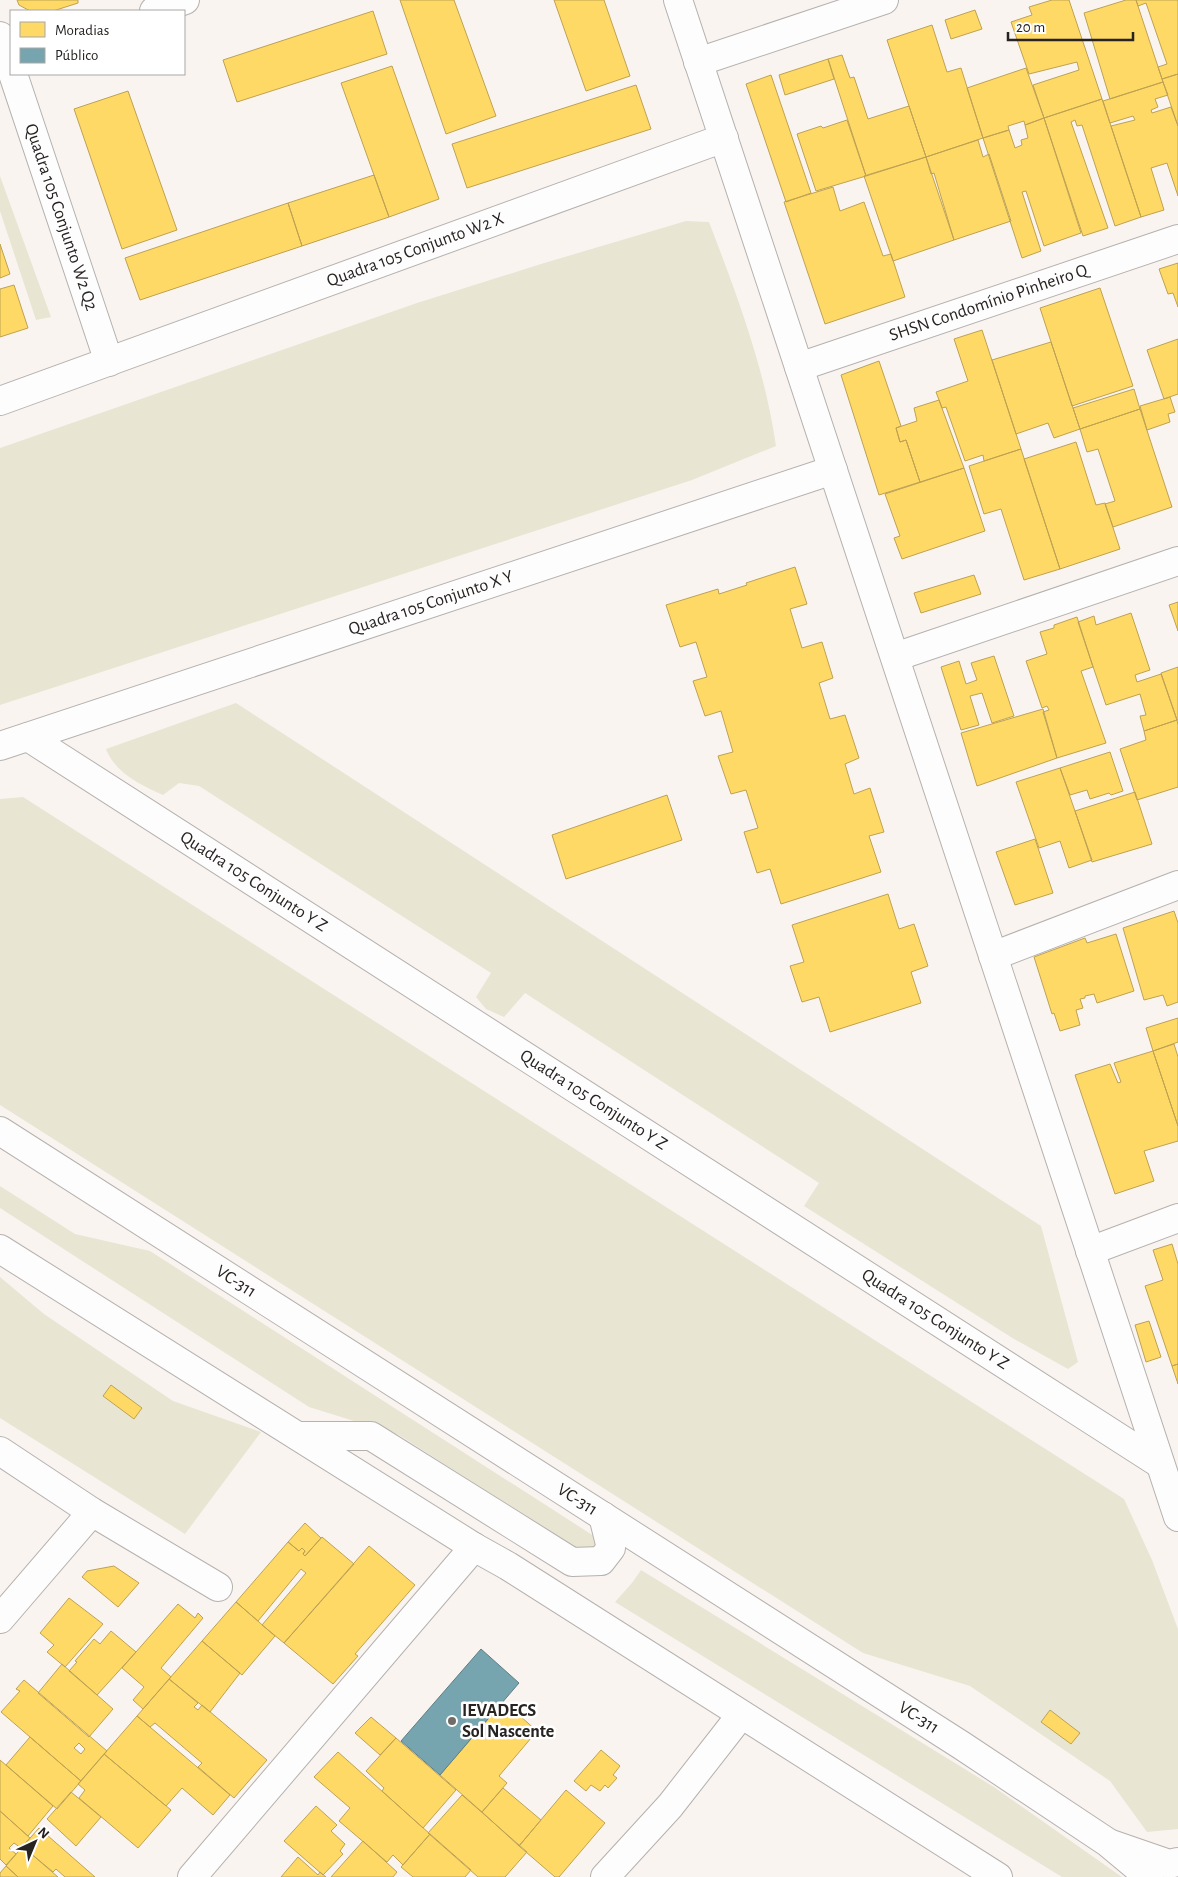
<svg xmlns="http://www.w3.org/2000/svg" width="1178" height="1877" font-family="'Alegreya Sans',sans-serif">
  <rect width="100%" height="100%" fill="#faf4f0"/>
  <!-- green -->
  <path fill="#e8e5d3" d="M0,176L51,317L36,320L0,211Z
    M686,221L709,222C737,295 765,369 776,446L692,480L0,705V448L417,303L541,264Z
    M236,703L1041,1226L1078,1362L1068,1369L1014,1339L804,1206L819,1183L525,993L504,1017L486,1009L476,997L491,973L199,786L179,783L163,795C141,785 115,773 106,749Z
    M23,797L1124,1499L1152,1560L1178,1629V1829L1147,1832L1110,1781L970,1686L863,1653L0,1105V799Z
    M0,1186L75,1234L150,1251L597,1538V1551L583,1553L399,1435L309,1407L0,1208Z
    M0,1277L44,1314L173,1401L261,1432L185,1534L0,1418Z
    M641,1570L994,1787L1122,1877H1062L615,1602L632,1583Z"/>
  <!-- homes -->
  <path fill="#ffd966" stroke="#bea251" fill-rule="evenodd" d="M17,0H78V3L53,11H30L19,5Z
    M400,0H454L496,116L446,134Z
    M554,0H604L630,76L586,91Z
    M1052,0H1069L1102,99L1044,118L1033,85L1079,70L1077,62L1029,74L1011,22L1032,15L1029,7Z
    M1126,0H1136L1163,82L1110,99L1084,13Z
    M1136,0H1178V74L1162,79L1158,67L1167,64L1146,3L1138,6Z
    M975,10L982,29L951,39L945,20Z
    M373,11L387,54L237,102L223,60Z
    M932,25L947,72L961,68L983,138L926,157L887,40Z
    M842,55L850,78L854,77L868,119L909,106L926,157L866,176L828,59Z
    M828,59L834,79L785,95L779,75Z
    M392,66L439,199L389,217L341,83Z
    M1026,68L1044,118L1025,125L1024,121L1008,126L1009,130L983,138L967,88Z
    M1178,74V126L1162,79Z
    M771,75L811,193L786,202L746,84Z
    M1163,82L1168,95L1155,99L1158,107L1151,110L1152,113L1171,107L1178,126V196L1167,163L1151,168L1164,210L1141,217L1111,126L1135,120L1133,116L1110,123L1103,101Z
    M636,85L651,129L467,188L452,144Z
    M128,91L177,230L122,249L74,109Z
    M1102,99L1141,217L1115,226L1082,125L1077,126L1075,120L1071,122L1108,228L1083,236L1044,118Z
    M1044,118L1081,233L1044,246L1026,191L1022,192L1041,251L1022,258L983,138L1009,130L1015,148L1022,145L1021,140L1028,138L1025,125Z
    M847,120L866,176L816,191L797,134L821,126L823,128Z
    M978,140L983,157L989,154L1011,221L954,240L934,173L931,174L926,157Z
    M926,157L954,240L893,261L864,176Z
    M374,175L389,217L302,246L288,203Z
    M833,187L840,211L864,202L883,256L891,254L905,297L825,324L784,202Z
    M288,203L302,246L140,300L125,258Z
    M0,244L10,274L0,278Z
    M1178,263V307L1173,293L1168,294L1159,269Z
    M14,285L28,328L0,337V289Z
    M1100,288L1133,386L1072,406L1040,308Z
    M982,330L1021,449L984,461L983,455L965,461L946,407L942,408L936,392L968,381L954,339Z
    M1178,339V394L1164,399L1147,350Z
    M1051,342L1080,429L1054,438L1048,423L1016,434L992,360Z
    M879,361L901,426L896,428L900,442L906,440L920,482L879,495L841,375Z
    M1134,389L1140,409L1080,429L1073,408Z
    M1170,397L1175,412L1168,414L1170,422L1147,430L1140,406Z
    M939,400L964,468L920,482L906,440L900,442L896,428L917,421L914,408Z
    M1140,409L1172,507L1113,527L1105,504L1115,501L1098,449L1087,452L1080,429Z
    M1076,442L1096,505L1105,503L1120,549L1060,569L1024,459Z
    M1021,449L1060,569L1024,580L1001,509L984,514L969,466Z
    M964,468L985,531L902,559L894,538L900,536L885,494Z
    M795,567L807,604L790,609L802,648L822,642L833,678L819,683L830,719L845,715L859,758L845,764L854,794L870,788L884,832L869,836L881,872L781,904L770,869L757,873L744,832L758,828L746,790L731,794L718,756L733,752L721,711L705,716L693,681L707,677L696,642L680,647L666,605L718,589L719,594L747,585L746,583Z
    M974,575L981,594L921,613L914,593Z
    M1178,602V631L1169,605Z
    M1131,613L1150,670L1135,675L1137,682L1161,674L1177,720L1144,731L1140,716L1146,715L1140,694L1106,705L1078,622L1094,616L1096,625Z
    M1077,617L1093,667L1081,671L1106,743L1057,758L1043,712L1049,710L1047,706L1042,708L1026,661L1047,654L1040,632L1054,628V625Z
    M994,656L1014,716L992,723L982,693L970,696L979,725L961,730L941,667L959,661L966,684L977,680L971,663Z
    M1178,667V720H1177L1161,673Z
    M1043,709L1057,758L977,786L961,733Z
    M1177,720L1178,725V787L1137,800L1120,749L1146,740L1144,731Z
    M1110,752L1123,791L1111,795L1109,793L1090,799L1087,790L1070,795L1060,768Z
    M1060,768L1092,860L1069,868L1060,841L1039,848L1016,782Z
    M1135,792L1152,844L1092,862L1075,811Z
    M667,795L682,840L566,879L552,835Z
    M1035,839L1053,893L1015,905L996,852Z
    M888,894L899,929L914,924L928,966L911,972L921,1003L830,1032L819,997L802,1002L790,966L804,962L792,925Z
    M1174,911L1178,923V1002L1167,1006L1163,995L1144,1000L1123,928Z
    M1116,934L1134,991L1097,1003L1094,994L1085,996V998L1080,999L1083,1008L1076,1010L1080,1025L1060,1031L1054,1013L1052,1014L1034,957L1085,938L1087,943Z
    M1178,1018V1042L1153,1051L1146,1028Z
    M1174,1044L1178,1057V1126L1153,1051Z
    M1153,1051L1178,1126V1141L1144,1151L1154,1181L1115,1194L1075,1075L1110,1064L1118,1083L1121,1082L1114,1063Z
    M1172,1244L1178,1264V1364L1172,1366L1145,1286L1163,1280L1153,1250Z
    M1149,1321L1161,1357L1146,1362L1135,1325Z
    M1178,1364V1384L1172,1366Z
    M111,1385L142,1408L134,1419L103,1396Z
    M305,1523L321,1538L305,1556L303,1554L305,1551L302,1548L299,1551L288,1542Z
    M322,1537L354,1564L284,1643L262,1625L306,1573L301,1569L258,1621L236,1602L288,1542L299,1551L302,1548L305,1551L303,1554L305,1556Z
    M369,1546L415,1585L355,1654L358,1656L333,1684L284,1643Z
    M114,1566L139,1583L118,1607L82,1577L87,1571Z
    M69,1598L103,1624L65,1667L47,1652L54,1645L40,1633Z
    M236,1602L275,1636L242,1675L202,1641Z
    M178,1604L195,1618L198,1613L203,1618L161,1668L171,1677L143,1709L133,1700L144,1687L122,1668Z
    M111,1631L136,1652L97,1695L69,1671L77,1662L75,1661L94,1639L100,1644Z
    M202,1641L240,1673L210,1712L169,1679Z
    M62,1664L113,1709L89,1737L38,1693Z
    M169,1679L198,1703L194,1707L198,1710L202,1705L267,1760L234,1798L198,1767L202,1763L155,1723L150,1727L137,1716Z
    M24,1680L107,1751L81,1781L1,1712L20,1691L16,1689ZM79,1743L85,1749L81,1754L74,1748Z
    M503,1701L537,1731L499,1776L507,1783L482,1812L440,1775Z
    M1050,1710L1080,1733L1071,1744L1041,1722Z
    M137,1716L230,1795L213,1815L182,1788L166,1806L104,1754Z
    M371,1717L396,1738L380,1755L355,1733Z
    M30,1737L81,1781L57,1809L6,1765Z
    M396,1738L456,1790L423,1828L382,1791L384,1788L366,1771Z
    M601,1750L620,1766L613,1775L617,1778L608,1788L605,1785L600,1791L591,1785L586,1791L574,1781Z
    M338,1752L430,1834L403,1865L393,1855L387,1862L339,1821L350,1808L314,1777Z
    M104,1754L171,1810L138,1848L79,1798L85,1790L78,1784Z
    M0,1760L53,1806L28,1836L0,1811Z
    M503,1788L541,1820L519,1846L482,1812Z
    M566,1790L605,1823L559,1877H555L519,1846Z
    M71,1792L101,1817L76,1846L47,1819Z
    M462,1795L527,1852L505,1877H478L428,1833Z
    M316,1806L337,1825L331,1831L345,1844L340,1851L343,1854L323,1875L284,1841Z
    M0,1811L30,1838L21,1848L14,1843L9,1848L16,1854L6,1865L0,1859Z
    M39,1828L95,1877H65L56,1869L53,1872L29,1852L32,1848L27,1845L25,1848L23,1846Z
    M430,1834L471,1870L465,1877H413L401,1867Z
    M363,1841L397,1872L393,1877H331Z
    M23,1846L29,1852L58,1877H18L6,1866Z
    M298,1857L318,1875L320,1872L326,1877H281Z
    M6,1866L18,1877H0V1873Z"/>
  <!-- public -->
  <path fill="#76a5af" stroke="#5e7e84" d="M481,1649L519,1683L440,1775L401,1741Z"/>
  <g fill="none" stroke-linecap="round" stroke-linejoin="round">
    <defs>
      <g id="minor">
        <path d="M154,11L185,0"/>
        <path d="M0,36L11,70"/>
        <path d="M698,62L884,0"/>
        <path id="s1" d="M13,74L109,362"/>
        <path id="s2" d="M799,367L1178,239"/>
        <path id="s3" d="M0,401L724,138"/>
        <path d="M895,657L1178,561"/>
        <path id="s4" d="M28,737L1160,1464"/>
        <path id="s5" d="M0,746L833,470"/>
        <path d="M993,956L1178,885"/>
        <path d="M1090,1251L1178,1218"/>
        <path d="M0,1451L92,1512L218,1587"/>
        <path d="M0,1619L92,1512"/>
        <path d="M192,1877L474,1547"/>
        <path d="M605,1877L670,1806L741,1715"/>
      </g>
      <path id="tertiary" d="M678,0L1178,1517
        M1111,1844L1169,1864L1178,1862"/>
      <g id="secondary">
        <path id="s6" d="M0,1131L961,1745L1107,1842L1149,1877"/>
        <path d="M0,1249L474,1547L508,1566L998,1877"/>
        <path d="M298,1436H371L572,1562L601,1561L611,1548L603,1516"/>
      </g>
    </defs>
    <!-- minor casing -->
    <use href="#minor" stroke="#b5b1af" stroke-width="30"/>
    <!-- tertiary casing -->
    <use href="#tertiary" stroke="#b5b1af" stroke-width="30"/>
    <!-- secondary casing -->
    <use href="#secondary" stroke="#b5b1af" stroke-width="30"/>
    <!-- minor -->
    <use href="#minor" stroke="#fefdfd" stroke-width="28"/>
    <!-- tertiary -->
    <use href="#tertiary" stroke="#fefdfd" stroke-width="28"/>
    <!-- secondary -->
    <use href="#secondary" stroke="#fefdfd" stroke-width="28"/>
  </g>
  <!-- markers -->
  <circle fill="#706c69" stroke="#fff" stroke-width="2" cx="452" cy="1721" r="5"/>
  <g text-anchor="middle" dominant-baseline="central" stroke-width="5" stroke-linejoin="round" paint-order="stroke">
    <!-- street labels -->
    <g font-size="18" fill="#262321" stroke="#fff">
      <text stroke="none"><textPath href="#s1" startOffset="151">Quadra 105 Conjunto W2 Q2</textPath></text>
      <text stroke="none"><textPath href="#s3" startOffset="442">Quadra 105 Conjunto W2 X</textPath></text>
      <text stroke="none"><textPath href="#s2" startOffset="200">SHSN Condomínio Pinheiro Q</textPath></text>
      <text stroke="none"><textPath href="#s5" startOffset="454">Quadra 105 Conjunto X Y</textPath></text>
      <text stroke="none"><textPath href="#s4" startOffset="268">Quadra 105 Conjunto Y Z</textPath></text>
      <text stroke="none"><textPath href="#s4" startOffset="672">Quadra 105 Conjunto Y Z</textPath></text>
      <text stroke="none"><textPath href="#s6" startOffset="280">VC-311</textPath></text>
      <text stroke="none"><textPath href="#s4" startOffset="1078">Quadra 105 Conjunto Y Z</textPath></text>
      <text stroke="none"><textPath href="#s6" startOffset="685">VC-311</textPath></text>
      <text stroke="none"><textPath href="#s6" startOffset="1090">VC-311</textPath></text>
    </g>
    <!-- poi labels -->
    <g font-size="18" font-weight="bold" fill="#262321" stroke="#fff" text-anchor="start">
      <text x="462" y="1711">IEVADECS<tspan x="462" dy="21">Sol Nascente</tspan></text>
    </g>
  </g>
  <!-- legend -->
  <rect x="10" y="10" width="175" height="65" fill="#ffffff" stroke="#a8a7a6"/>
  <rect x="20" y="22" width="25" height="15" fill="#ffd966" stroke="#a8a7a6"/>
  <text x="55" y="35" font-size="15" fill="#262321">Moradias</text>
  <rect x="20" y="48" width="25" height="15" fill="#76a5af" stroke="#a8a7a6"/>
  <text x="55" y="60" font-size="15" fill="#262321">Público</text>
  <!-- north arrow -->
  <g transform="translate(35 1842) rotate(44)" stroke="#ffffff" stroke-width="4" paint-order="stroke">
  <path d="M0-4L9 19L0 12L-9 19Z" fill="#262321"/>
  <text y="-8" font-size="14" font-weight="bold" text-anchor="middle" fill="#262321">N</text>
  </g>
  <!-- scale -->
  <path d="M1008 32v8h125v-8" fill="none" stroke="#262321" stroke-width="2.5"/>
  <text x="1016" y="32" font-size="15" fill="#262321" stroke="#ffffff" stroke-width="4" paint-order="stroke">20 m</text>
</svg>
